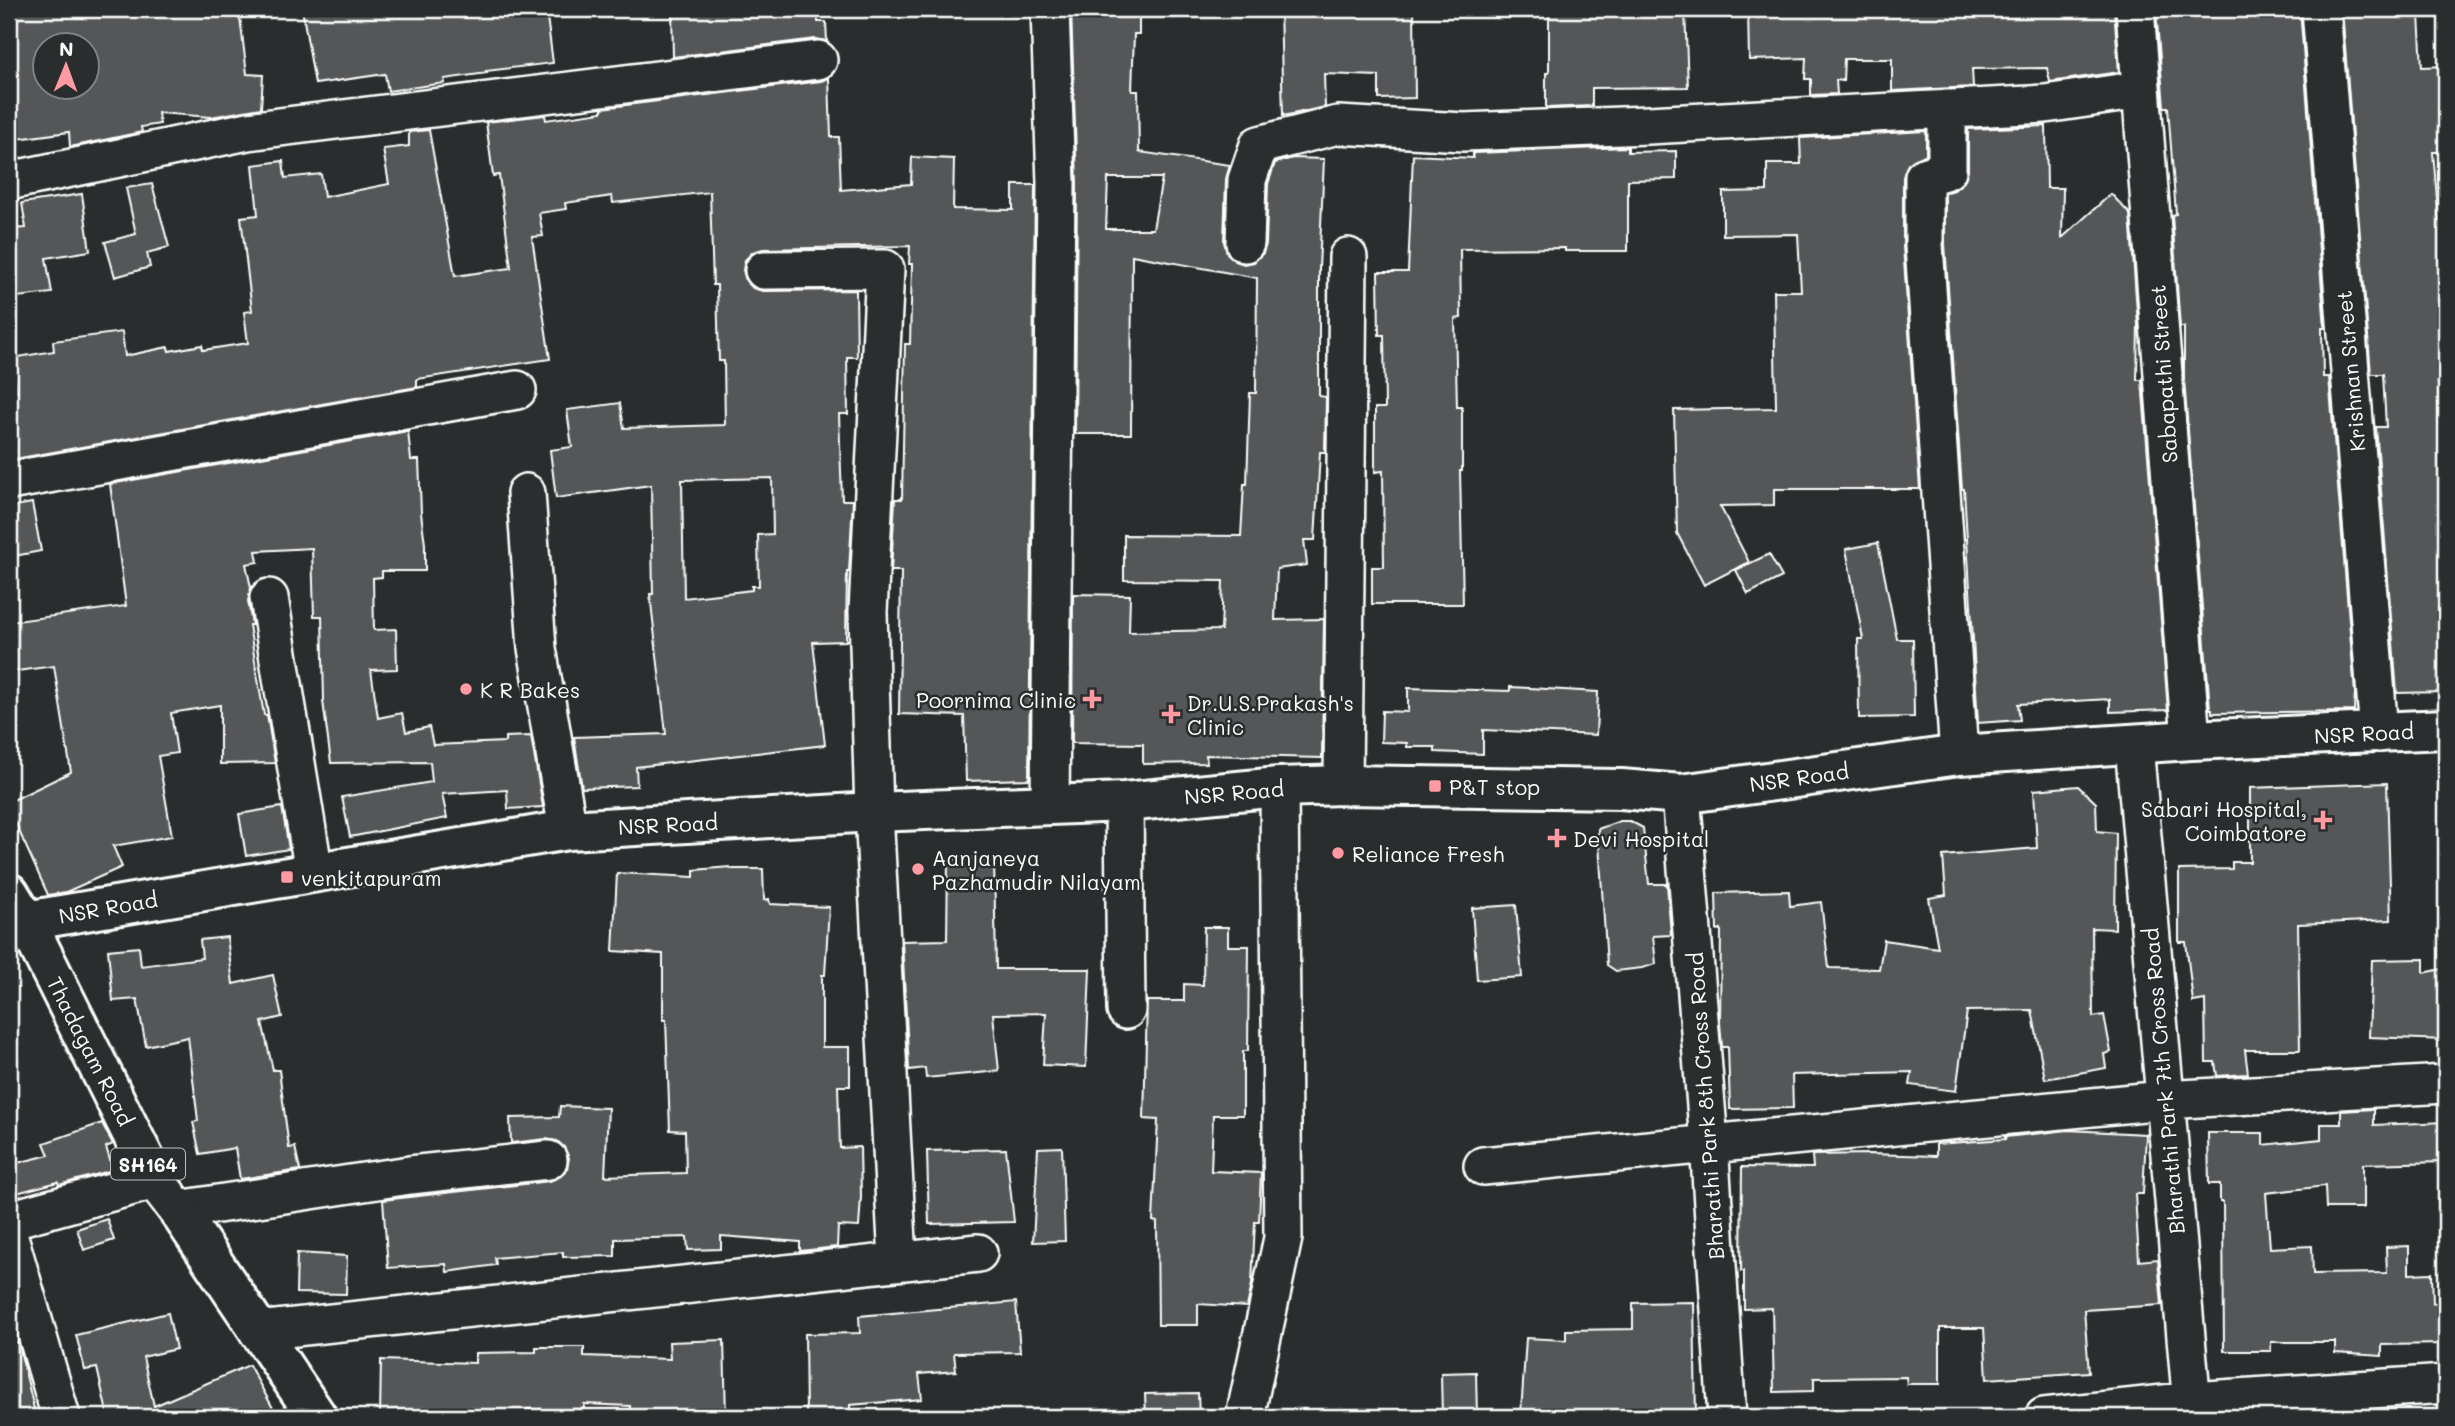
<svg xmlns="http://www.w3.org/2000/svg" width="2455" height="1426" font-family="Mali,sans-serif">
  <rect width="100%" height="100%" fill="#2a2d2e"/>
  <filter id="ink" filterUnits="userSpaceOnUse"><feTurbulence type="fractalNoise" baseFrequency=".0143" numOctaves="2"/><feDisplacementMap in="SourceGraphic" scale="14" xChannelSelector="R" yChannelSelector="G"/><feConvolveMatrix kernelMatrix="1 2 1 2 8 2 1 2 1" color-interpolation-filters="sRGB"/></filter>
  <g filter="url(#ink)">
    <!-- building -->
    <path fill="#555758" stroke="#fff" stroke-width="2" fill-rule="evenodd" d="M9,9H239L247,74L263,75L261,108L211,117L158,113L160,124L141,127L142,132L70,147L69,132L9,140ZM46,46H88V88H46Z
      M302,9H546L553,63L486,71L487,73L444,79L445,83L388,91L385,74L315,84Z
      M672,9H818V22H826L827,41L815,39L673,57Z
      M1071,9H1139V34H1134L1132,91H1138L1139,152L1230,165L1226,179L1224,242L1227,253L1235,261L1244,264L1254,262L1263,253L1266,244L1268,184L1275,163L1293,158L1324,159L1319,269V396L1326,397L1325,452H1320L1315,540H1304L1307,565L1277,569L1275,620L1324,619L1322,758L1206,755L1207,763L1143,764V744L1072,743L1073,594L1130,595L1129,632L1221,630L1223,581L1124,580V535L1241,536L1244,484H1247L1250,393H1256L1257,278L1132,255L1131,434H1075L1077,183ZM1108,178H1162L1153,229H1106Z
      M1280,9H1414L1415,98L1379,99V76L1324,74L1325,107L1283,116Z
      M1549,9H1685L1688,87L1592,88V106L1546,108V73H1549Z
      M1748,9H1971V14L2056,13V9H2114L2119,72L2050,82L2047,68L1972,69L1973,87L1892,91V59H1844L1843,81L1836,80L1837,94L1811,95V79H1805L1806,58L1749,60Z
      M2227,9H2300L2325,328H2322L2323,377H2329L2355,693L2354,711L2212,713V709H2210L2184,379V327H2180L2172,215L2176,214L2168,107H2164L2156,10L2228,13Z
      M2342,9H2399V16L2419,15L2422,67L2446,66V152H2433L2439,221L2446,220V247H2444L2446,372H2437L2440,423L2446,422L2445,692L2397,693L2376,427H2386L2383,374H2371Z
      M829,78L831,137H839L841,190L911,184L912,157L954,159L953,209L1013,210V185H1035L1029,779L966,781L964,716L899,714L901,571H891L895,499H902L905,344H910L912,264H909L910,246L763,249L753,252L745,260L743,270L746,281L753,288L763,291L856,290L857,357H847L848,414H839L842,500H853L849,572H847L846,641L813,642L825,745L636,767L637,786L582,788L574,737L666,734L650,594H653L651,485L556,498L550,450L572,447L567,410L620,403L624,428L725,425L724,361H719L717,285H713L710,192L613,203L612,196L565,203L566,209L539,213L543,236L532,237L550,359L417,379V387L9,460V393L17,392L12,358L54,351L53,341L122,332L125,356L168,347L169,351L202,345L203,350L248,343L244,312L252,311L241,217L258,215L253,165L283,161L285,178L321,174L324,197L389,184L383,149L409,146V132L429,130L455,276L511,268L499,175L493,176L486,122L545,115L546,120L602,112V108L821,81ZM772,478L773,534L758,535L759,586H752V590L684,598L682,480Z
      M2046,126L2047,188H2063L2062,238L2111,194L2130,214L2138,325L2137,380H2142L2168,710L2110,712V699L2018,704L2020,720L1978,723L1964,489H1962L1945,244V193L1954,190L1964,182L1968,170V129Z
      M1926,131V154L1908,164L1903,177V246L1920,489H1774V505L1720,506L1749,562L1704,585L1677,533L1674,410L1776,408L1774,291H1801L1798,234L1723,235V192L1767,191V164H1801L1800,138Z
      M1628,147V152L1676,151V179L1628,180V251H1565V248L1460,249L1461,318L1455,319L1457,407H1462V471H1460L1463,604H1372V567H1384L1383,471L1375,472V408H1385L1384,335H1379L1378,272H1408L1413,155L1473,158V153Z
      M152,184L169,247L147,253L150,267L115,277L105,242L136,234L126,188Z
      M82,194L90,251L46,258L52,293L9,298V229L26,228L22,203Z
      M408,431L411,460H419L421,513L425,544V571H382V577L373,578L374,630L396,629L397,669L371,670L378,718L402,713L406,732L429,727L433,745L505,742V737L531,736L543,807L508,809L507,790L442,794L447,818L350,837L342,797L432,782L430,762L331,763L323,701L324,700L322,616H314L312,548L256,551L258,562L246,564L251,588L248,601L252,625H249L264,715H267L275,763L220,764V705L171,713L177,753L158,756L172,836L113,846L122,867L66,892L48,895L9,809V802L71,772L54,666L9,672V622L126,606L110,484Z
      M32,503L41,551L9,557V507Z
      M1878,543L1897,639H1913L1914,717L1859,718L1858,639H1863L1846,549Z
      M1769,554L1782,577L1748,594L1736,570Z
      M1510,687L1598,692L1596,735L1483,730V754L1435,752V747H1407V743L1381,742L1382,711L1408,712V688L1510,691Z
      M2387,783L2391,920L2298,924L2300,1050H2245L2248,1074L2217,1076L2215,1062H2206L2205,1000L2193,1002L2186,942H2179V870L2232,869V862H2250V788Z
      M2078,786L2096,803L2097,831L2116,833L2115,929L2092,928L2093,1017L2104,1015L2111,1052L2104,1054L2106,1068L2045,1079L2032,1010L1967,1011L1956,1091L1910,1085L1912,1072L1792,1075L1793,1108L1730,1109L1728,1047H1722L1720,1023L1721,929L1717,930L1716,893L1789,891L1790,906L1821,902L1829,968L1879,969L1884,940L1938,948L1929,898L1946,895L1943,856L2037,848L2034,790Z
      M282,807L289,849L246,856L239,814Z
      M1620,821H1630L1643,828L1649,884H1667L1671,935L1653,936L1656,964L1642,968L1616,971L1607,965L1598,829Z
      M994,858L996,969H1090L1086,1067L1043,1065L1046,1013L996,1014H993L999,1071L926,1078L925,1068L909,1070L902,941L947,940L948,859Z
      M730,867L731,869H763L764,900L769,899L770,904L829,907L825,975H822V1047H850V1086H838L840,1148L860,1147L861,1197L859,1227L838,1226L837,1247L800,1251V1242L721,1236V1249L688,1250L687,1237L615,1239V1256L563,1257V1252L495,1258L496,1265L447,1272L446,1264L388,1268L383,1200L550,1181L561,1176L567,1169L569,1158L564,1147L557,1141L546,1139L511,1143L510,1118L559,1117L560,1106L608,1108L605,1176L686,1173L685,1131L670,1130L666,1020H663V954L613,951L617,873L694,877V870Z
      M1516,905L1522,977L1477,980L1472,908Z
      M1204,927H1228V946H1249L1248,1051H1243V1115H1213L1211,1171L1261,1173L1259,1222H1255L1252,1284L1247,1307L1198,1304V1325H1158L1157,1222L1153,1221L1158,1120L1144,1119L1147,1001H1184V984L1203,985Z
      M227,937L233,984L273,975L282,1017L262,1022L273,1070H279L289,1148L295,1147L300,1170L240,1179L235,1148L200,1154L193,1122L198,1121L188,1037L146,1046L137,999L113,1001L108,950L139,947L141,966L202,958L200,940Z
      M2424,959V973L2446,968V1040L2369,1037L2372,960Z
      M2374,1109V1125L2446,1122V1162L2363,1164V1208H2326L2325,1186L2266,1193L2270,1248L2312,1246L2313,1274L2387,1273L2386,1247L2409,1246V1274L2432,1273L2433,1303L2446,1302V1344L2382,1345V1356L2335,1353V1342H2271V1351H2224L2223,1202H2220V1184H2209L2208,1133H2263V1145L2321,1139V1124H2341V1111Z
      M102,1123L113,1144L106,1147L113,1170L59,1185L58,1182L9,1195V1165L49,1155L44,1143Z
      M2068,1130L2146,1134L2143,1194H2135L2139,1261L2158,1259L2162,1305L2084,1310L2089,1372L1987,1379L1984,1328H1940V1384H1907L1906,1377L1814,1378V1391L1774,1392L1772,1308L1744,1309V1271H1741L1742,1167L1813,1168L1812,1155L1869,1154L1936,1156V1144L2005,1139V1137Z
      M1062,1147L1065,1241L1033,1242L1038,1148Z
      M1006,1149L1014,1222L929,1224L927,1151Z
      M107,1219L114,1240L84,1250L77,1229Z
      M297,1253L347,1256L346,1294L296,1293Z
      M1016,1302L1020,1352L954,1353L956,1371L919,1374L922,1399L850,1405V1413L806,1415L805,1334L860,1333L859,1316Z
      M1694,1302L1696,1417H1567L1521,1413L1526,1338L1566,1340V1330L1633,1329V1303Z
      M168,1313L176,1349L143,1357L154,1406L249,1365L278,1417H108L97,1368L85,1370L76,1335Z
      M724,1340L726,1417H630V1406L584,1404V1409H528V1417H380L381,1360L475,1363V1353L536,1352V1347H584V1356L670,1359L669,1342Z
      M18,1342L19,1346L36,1417H9V1343Z
      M1476,1372L1477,1417H1442L1441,1373Z
      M1198,1393L1199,1417H1146L1145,1394Z"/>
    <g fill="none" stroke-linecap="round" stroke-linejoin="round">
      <defs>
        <path id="minor" d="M2135,9L2191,740
          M2321,9L2379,733
          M1947,109V170L1924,177V245L1959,755
          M9,181L248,131L818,60
          M1245,243L1247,180L1259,145L1338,125L1464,132L1648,125L2045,104L2141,90
          M764,270L885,269L868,612L874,812L898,1261
          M9,481L517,390
          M526,493L537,648L568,830
          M269,598L314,873
          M2134,745L2193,1417
          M1343,785L1348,257
          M1681,794L1709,1143L1727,1417
          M1124,802L1126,1010
          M1050,805L1056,183L1050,9
          M1483,1166L2164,1100L2446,1084
          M178,1210L410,1175L548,1160
          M9,1220L155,1180
          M9,1237L61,1417
          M258,1331L978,1253
          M1245,1417L1283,1238L1279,787
          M2044,1417L2192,1401L2446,1384"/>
        <path id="major" d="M9,893L26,921L155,1180L178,1210L317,1417
          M26,921L568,830L874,812L1124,802L1279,787L1343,785L1621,789L1681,794L1959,755L2191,740L2446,729"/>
      </defs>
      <!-- minor casing -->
      <use href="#minor" stroke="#fff" stroke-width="42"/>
      <!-- major casing -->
      <use href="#major" stroke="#fff" stroke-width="44"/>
      <!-- minor -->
      <use href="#minor" stroke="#2a2d2e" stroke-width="37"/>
      <!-- major -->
      <use href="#major" stroke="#2a2d2e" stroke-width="38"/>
    </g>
  </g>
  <!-- markers -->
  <g fill="#ff9aa2" stroke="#2a2d2e" stroke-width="2.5">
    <circle cx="466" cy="689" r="7"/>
    <path d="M1088.5 688.5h7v7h7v7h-7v7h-7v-7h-7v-7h7z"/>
    <path d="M1167.5 703.5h7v7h7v7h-7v7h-7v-7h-7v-7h7z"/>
    <rect x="1428" y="779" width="14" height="14" rx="3.5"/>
    <path d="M2319.5 809.5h7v7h7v7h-7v7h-7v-7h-7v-7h7z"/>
    <path d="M1553.5 827.5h7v7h7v7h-7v7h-7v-7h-7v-7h7z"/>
    <circle cx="1338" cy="853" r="7"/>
    <circle cx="918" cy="869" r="7"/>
    <rect x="280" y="870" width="14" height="14" rx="3.5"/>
  </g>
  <g text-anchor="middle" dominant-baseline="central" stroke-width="5" stroke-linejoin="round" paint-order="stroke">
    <!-- shield labels -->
    <rect fill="#2a2d2e" stroke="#bfc0c0" stroke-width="2" x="111" y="1148.5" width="74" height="31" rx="5"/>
    <g font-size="19" font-weight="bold" fill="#fff">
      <text x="148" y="1164">SH164</text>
    </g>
    <!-- street labels -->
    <g font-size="21" fill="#fff" stroke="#2a2d2e">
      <text transform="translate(2350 371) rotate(-95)">Krishnan Street</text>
      <text transform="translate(2163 374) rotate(-94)">Sabapathi Street</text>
      <text transform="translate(2364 733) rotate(-3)">NSR Road</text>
      <text transform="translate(1799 777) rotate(-8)">NSR Road</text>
      <text transform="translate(1234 792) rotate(-5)">NSR Road</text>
      <text transform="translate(668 824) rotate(-3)">NSR Road</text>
      <text transform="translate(108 907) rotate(-10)">NSR Road</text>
      <text transform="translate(91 1051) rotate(63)">Thadagam Road</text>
      <text transform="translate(2163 1081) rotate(-95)">Bharathi Park 7th Cross Road</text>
      <text transform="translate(1705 1106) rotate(-94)">Bharathi Park 8th Cross Road</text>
    </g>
    <!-- poi labels -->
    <g font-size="21" fill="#fff" stroke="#2a2d2e" text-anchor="start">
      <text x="480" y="689">K R Bakes</text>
      <text x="1076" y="699" text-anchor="end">Poornima Clinic</text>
      <text x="1187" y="702">Dr.U.S.Prakash's<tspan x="1187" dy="24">Clinic</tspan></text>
      <text x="1449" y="786">P&amp;T stop</text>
      <text x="2307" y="808" text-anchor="end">Sabari Hospital,<tspan x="2307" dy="24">Coimbatore</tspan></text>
      <text x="1573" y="838">Devi Hospital</text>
      <text x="1352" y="853">Reliance Fresh</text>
      <text x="932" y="857">Aanjaneya<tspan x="932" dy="24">Pazhamudir Nilayam</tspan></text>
      <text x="301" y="877">venkitapuram</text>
    </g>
  </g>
  <!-- margin -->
  <rect width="2455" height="1426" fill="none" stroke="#2a2d2e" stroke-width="35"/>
  <rect x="18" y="18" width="2420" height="1391" fill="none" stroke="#fff" stroke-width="2.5" filter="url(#ink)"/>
  <!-- north arrow -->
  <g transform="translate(66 66) rotate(1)"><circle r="33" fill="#2a2d2e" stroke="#7f8182" stroke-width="2"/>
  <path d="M0-5L12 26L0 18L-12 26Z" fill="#ff9aa2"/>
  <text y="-10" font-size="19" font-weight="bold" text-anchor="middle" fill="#ffffff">N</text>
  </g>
</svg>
